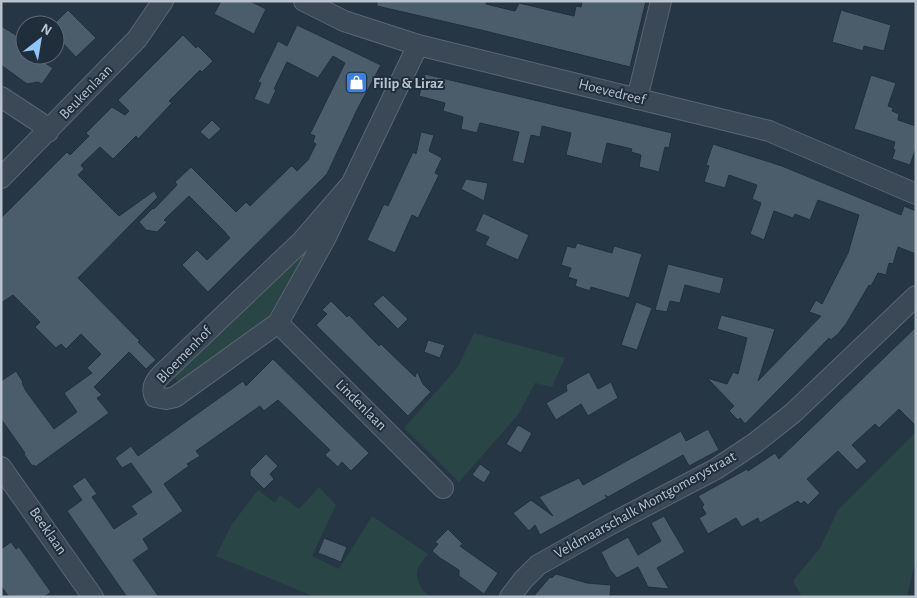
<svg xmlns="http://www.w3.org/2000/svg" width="917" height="598" font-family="'Alegreya Sans',sans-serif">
  <rect width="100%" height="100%" fill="#273645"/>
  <!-- green -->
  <path fill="#294546" d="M304,245L312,249L276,313L181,381L176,380L174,374Z
    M474,333L565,358L552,387L535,383L518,415L459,482L404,428L458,367Z
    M916,432V557L907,597H802L793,581L820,548L838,510Z
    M319,487L336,505L312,556L339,569L372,516L428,554C425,558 420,564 418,568C414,580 422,592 432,597H315L216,556L232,524L258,490L275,503L280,495L299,509Z"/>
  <!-- building -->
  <path fill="#4b5c6b" stroke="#222f3c" d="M221,1H250L266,9L254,34L214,14Z
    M377,1H487L486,4L515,11L519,3L574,16L576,6L581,7L582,1H646L630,67L481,30L377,6Z
    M68,10L96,38L76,57L55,35V23Z
    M841,10L891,25L884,51L864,46L863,51L832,42Z
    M25,21V55H42L39,59L53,68L42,84L38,82L27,84L1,65V26L16,35Z
    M297,25L381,65L358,108L327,174L208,292L182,265L197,250L207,260L230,238L223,230L189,196L164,220L167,222L157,232L146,230L139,222L153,208L154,209L177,185L175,182L191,167L236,212L246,202L250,206L290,167L292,166L297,171L308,160L316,144L313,142L315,136L310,134L345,63L333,56L318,78L287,62L274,89L276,90L269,105L254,99L261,83L258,82L278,41L287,46Z
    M183,35L196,48L198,46L213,61L202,72L200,70L169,101L172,103L138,139L136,136L113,159L100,147L81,165L84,169L78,175L119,216L154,191L158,197L78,278L140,341L138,342L156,360L146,369L129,352L94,387L102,395L97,398L109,413L35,467L34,465L32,466L24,454L25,453L1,419V381L16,371L23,382L22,383L26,391L54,429L77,412L64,393L92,373L87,368L101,354L81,334L66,349L61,344L56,348L35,327L40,322L13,295L1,303V218L67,152L70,155L89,136L86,133L112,107L125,115L129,111L118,100Z
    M425,74L672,133L669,148L665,147L659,172L639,167L641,155L631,152L632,149L607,143L602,164L566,155L571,133L542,126L540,137L531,135L524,164L512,161L519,132L480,123L477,133L461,129L463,117L443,111L445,103L419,96Z
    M871,75L896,83L888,106L893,108L892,111L899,114L898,120L916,126V148L910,165L892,159L895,150L893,149L895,142L854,129Z
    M212,120L221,129L209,140L200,132Z
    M421,132L434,135L429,151L442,158L435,173L439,175L418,218L412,215L395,253L367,240L384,204L388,206L413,152L416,154Z
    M713,144L782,166L901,215L904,206L916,211V254L898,247L893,264L889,263L886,275L878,273L871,286L869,285L846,324L838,334L831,340L829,338L745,424L740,418L738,420L729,411L734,406L707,378L727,384L733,372L738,374L747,338L717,329L721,315L775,329L758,381L821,316L809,312L816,300L822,304L848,253L859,215L818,200L810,220L795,214L793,218L774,211L764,240L750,234L761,203L752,199L757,185L729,175L725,188L704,182L709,166L706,165Z
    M466,179L488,183L484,201L461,189Z
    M483,213L529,235L518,260L485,245L489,237L475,231Z
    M577,243L612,253L614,246L642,254L629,298L591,287L590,291L575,286L577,280L568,277L571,268L561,265L567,246L575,248Z
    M668,264L724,278L720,294L685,285L680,303L670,301L667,312L655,310Z
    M383,295L408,319L398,329L373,304Z
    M331,301L347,317L349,315L379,346L381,344L415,377L417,371L423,384L431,392L408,416L316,325L327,314L322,310Z
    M636,302L652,308L637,350L621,345Z
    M916,327V426L899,409L879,428L875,424L852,445L867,461L857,470L838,451L807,479L820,493L808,505L804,501L801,504L798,501L760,523L758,518L742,527L736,518L708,534L699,518L706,514L702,507L704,505L698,496L747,469L748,471L775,453L779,459Z
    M428,340L445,345L440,358L424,352Z
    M273,359L369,453L351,471L342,462L338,467L325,455L330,450L278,400L264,411L260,406L196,451L200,456L187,464L189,466L164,484L183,511L143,539L149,549L133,560L159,597H127L67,511L82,500L72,486L85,477L97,494L92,497L114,529L137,514L131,506L152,492L131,463L122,468L115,458L131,446L138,456L243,381L246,386Z
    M589,372L598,389L611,382L618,398L588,416L581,404L556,420L546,403L567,391L566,385Z
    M518,425L532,433L521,453L506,444Z
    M708,429L719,450L689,466L683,455L608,497L605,495L607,498L540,535L535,525L529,531L513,513L531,500L553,516L539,497L579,478L583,485L681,431L686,441Z
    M266,454L278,466L270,474L274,479L264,489L250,475V470Z
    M480,464L491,472L484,483L472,475Z
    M664,516L685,552L657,568L669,589L648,587L638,567L617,578L610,570L601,552L628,537L638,555L661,541L651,523Z
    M448,529L463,544L460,546L498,573L484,594L459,576V570L440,558L432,551L438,544L435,542Z
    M324,538L347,547L341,562L318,553Z
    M11,542L16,549L19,547L51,592L44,597H9L1,586V549Z
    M556,574L587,583L611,585L610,597H533L550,577L552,578Z"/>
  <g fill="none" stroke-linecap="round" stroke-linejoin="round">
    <defs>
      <path id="minor" d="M304,1L344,21L418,45L769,131L916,194
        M1,97L39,122L48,132
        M637,99L661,1
        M1,178L137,39L163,1
        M352,183L302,241L161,375C154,382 151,388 155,397L166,399L175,397L278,323L325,239L418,45
        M278,323L443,488
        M1,467L93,597
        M510,597L523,580L538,565L609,525L716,469L755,443L793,413L916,296"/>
    </defs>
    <!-- minor casing -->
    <use href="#minor" stroke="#5a6672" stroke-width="22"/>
    <!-- minor -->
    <use href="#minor" stroke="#3b4855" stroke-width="20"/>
  </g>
  <!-- icons -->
  <defs>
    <symbol id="shop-square" viewBox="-11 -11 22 22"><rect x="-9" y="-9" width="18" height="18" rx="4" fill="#3f7fe0" stroke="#202d3a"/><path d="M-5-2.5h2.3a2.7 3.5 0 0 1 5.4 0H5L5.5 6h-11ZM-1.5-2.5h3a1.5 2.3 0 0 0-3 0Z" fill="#fff"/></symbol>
  </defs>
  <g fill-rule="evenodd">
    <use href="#shop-square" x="344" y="70" width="25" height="25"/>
  </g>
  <g text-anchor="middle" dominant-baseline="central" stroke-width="4" stroke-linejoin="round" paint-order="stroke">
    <!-- poi labels -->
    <g font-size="15" font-weight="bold" fill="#b9c3ce" stroke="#202d3a" text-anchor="start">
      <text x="373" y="83">Filip &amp; Liraz</text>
    </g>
    <!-- street labels -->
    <g font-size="15" fill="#b9c3ce" stroke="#202d3a">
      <text transform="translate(86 92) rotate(-46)">Beukenlaan</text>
      <text transform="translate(612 92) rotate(14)">Hoevedreef</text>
      <text transform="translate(184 355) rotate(-46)">Bloemenhof</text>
      <text transform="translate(361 405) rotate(45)">Lindenlaan</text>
      <text transform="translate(645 505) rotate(-29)">Veldmaarschalk Montgomerystraat</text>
      <text transform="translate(48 531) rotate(55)">Beeklaan</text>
    </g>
  </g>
  <!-- border -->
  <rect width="917" height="598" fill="none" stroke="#b9c3ce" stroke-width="5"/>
  <!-- north arrow -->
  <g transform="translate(40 40) rotate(31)"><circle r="24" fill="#202d3a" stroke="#5d6975"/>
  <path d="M0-4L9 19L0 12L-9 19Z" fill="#90c4fc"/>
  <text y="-8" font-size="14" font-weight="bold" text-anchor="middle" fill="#b9c3ce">N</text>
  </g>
</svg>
